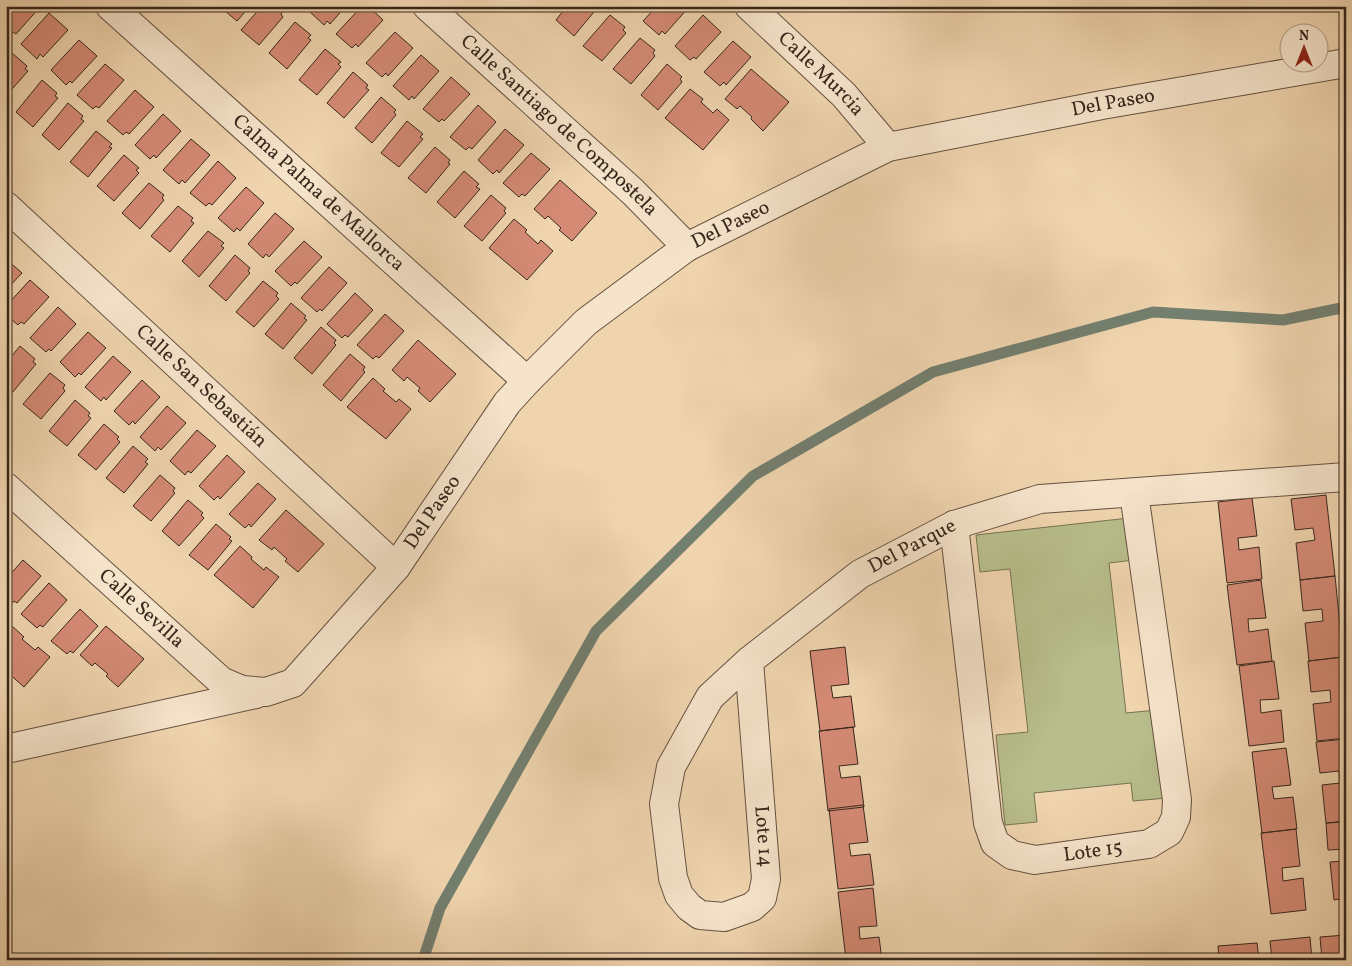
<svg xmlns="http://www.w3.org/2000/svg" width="1352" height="966" font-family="Vollkorn,serif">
  <rect width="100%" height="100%" fill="#efd4ae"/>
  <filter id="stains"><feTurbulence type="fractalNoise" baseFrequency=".004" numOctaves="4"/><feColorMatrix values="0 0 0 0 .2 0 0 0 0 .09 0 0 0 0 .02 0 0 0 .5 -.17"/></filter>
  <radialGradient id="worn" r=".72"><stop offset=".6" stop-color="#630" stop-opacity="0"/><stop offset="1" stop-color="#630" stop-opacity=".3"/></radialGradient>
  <!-- green -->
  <path fill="#b7bd8b" stroke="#777254" d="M1129,518L1134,560L1109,563L1126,713L1157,710L1167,798L1133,801L1131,783L1034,793L1037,822L1005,825L996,735L1028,732L1010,569L980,572L976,535Z"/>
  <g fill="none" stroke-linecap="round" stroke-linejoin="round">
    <!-- stream -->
    <path stroke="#737f6f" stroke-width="11" d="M423,960L440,908L596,631L753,476L933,372L1153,312L1283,320L1346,307"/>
  </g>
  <!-- building -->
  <path fill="#d58a75" stroke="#37271c" d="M8,6H39L40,7L16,34L13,32L10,36L6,33V8Z
    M219,6H250L237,21Z
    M262,6H277L283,11L281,14L283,17L259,45L241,30Z
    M313,6H346L330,24L327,21L324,25L309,11Z
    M362,6H368L383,20L358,47L356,44L352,48L336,34Z
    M567,6H597L598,7L574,36L556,20Z
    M657,6H689V7L665,34L662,31L659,35L643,21Z
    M49,13L68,30L43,57L40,54L37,59L21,44Z
    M610,15L625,27L623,30L626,33L602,61L583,46Z
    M703,15L721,32L696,59L694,57L690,60L675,46Z
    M295,22L311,35L308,38L311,40L287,69L269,53Z
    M395,32L413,48L388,76L386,73L382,77L366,63Z
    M640,38L655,50L653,53L655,56L631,84L613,69Z
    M79,40L97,56L72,83L70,81L66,85L51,70Z
    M733,41L751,57L726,85L724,82L720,86L704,72Z
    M325,49L341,62L338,64L341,67L317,95L299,80Z
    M12,53L27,66L25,69L28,71L6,96V60Z
    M421,55L439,71L414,99L412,96L409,100L393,86Z
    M105,64L124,80L99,108L96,106L93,109L77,95Z
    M667,64L682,77L680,79L682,82L658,110L641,95Z
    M751,69L789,102L763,131L751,119L752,117L740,106L737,109L725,99Z
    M353,72L368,85L366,88L369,90L344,118L327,103Z
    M451,77L470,94L444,121L442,119L439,122L423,109Z
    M42,80L57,93L55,96L58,98L33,127L16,112Z
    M690,89L703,99L701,102L713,113L717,109L729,120L703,150L665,118Z
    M135,90L154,107L129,134L126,132L123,135L107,121Z
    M381,97L396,110L394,112L396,115L372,143L355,128Z
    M68,103L83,116L81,119L84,121L59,150L42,135Z
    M478,105L496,122L472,149L469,147L466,150L450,137Z
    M163,114L181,131L156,158L154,155L150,159L135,145Z
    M407,121L423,134L420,137L423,139L399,167L381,153Z
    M505,129L524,145L499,173L497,170L493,174L478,160Z
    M96,131L112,144L109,147L112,148L88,177L70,162Z
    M191,139L210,155L185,183L182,180L179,184L163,170Z
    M435,147L450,160L448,163L450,164L426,193L408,178Z
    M531,153L550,169L525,196L522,194L519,197L503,183Z
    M124,155L139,168L136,170L139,173L114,201L97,186Z
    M218,161L236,178L212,205L209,203L206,206L190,193Z
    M464,171L479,184L476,187L480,189L455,218L437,202Z
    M560,180L597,213L572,241L559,230L561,228L548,216L545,219L534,209Z
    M149,183L164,195L162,198L164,200L140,229L122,213Z
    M246,187L264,203L240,231L237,228L234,232L218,218Z
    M491,195L506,208L504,211L506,213L482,241L464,226Z
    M178,206L193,218L191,221L194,223L170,252L151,236Z
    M275,213L294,229L269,257L266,254L263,258L248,244Z
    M514,219L527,230L525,232L538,244L541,240L553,251L527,280L489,248Z
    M208,231L224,243L221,246L224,248L199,277L182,261Z
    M304,241L322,257L297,284L295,282L291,286L275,271Z
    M235,255L250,268L248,271L250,273L226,301L209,286Z
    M6,259L22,273L6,290Z
    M329,267L347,283L322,311L320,309L317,312L301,298Z
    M30,280L49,297L24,324L21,322L18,325L6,315V306Z
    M263,281L278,293L276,296L279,299L254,327L236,312Z
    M355,293L373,310L348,337L345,335L342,338L327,324Z
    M291,303L306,316L304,318L307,320L283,349L265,334Z
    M58,307L76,324L51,351L49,349L46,352L30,338Z
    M385,314L404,331L379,358L376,356L373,359L357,345Z
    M321,327L336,340L334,343L336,345L312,374L294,358Z
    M88,332L106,348L81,375L79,373L75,377L60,362Z
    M418,340L456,374L430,402L418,391L420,388L407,377L404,381L392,370Z
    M20,346L35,359L33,362L36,364L12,393L6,388V363Z
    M350,354L365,367L363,370L365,372L341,401L323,385Z
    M113,356L131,372L106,400L104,397L101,401L85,387Z
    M50,373L65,385L63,388L65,391L41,419L23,404Z
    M373,378L385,389L383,391L396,402L399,399L411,409L386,439L347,407Z
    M142,380L160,397L135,424L133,421L129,425L114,411Z
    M75,400L90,413L88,416L91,418L67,446L49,431Z
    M167,406L186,423L161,450L158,447L155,451L140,437Z
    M104,424L119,437L117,439L120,442L96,470L78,455Z
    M197,430L216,446L191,473L188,471L185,475L170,461Z
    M133,446L148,459L145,462L148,464L124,493L106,478Z
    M227,455L245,472L220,499L218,496L214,500L199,486Z
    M160,475L175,488L173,491L175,493L151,521L133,506Z
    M258,483L276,499L251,527L249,524L245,528L229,514Z
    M1326,495L1335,576L1300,580L1296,543L1315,540L1313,528L1295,530L1291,499Z
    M1252,498L1257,536L1238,538L1239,550L1259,547L1262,579L1227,583L1218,502Z
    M188,500L203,513L201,515L204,518L179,546L162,531Z
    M286,510L324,544L298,572L285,561L287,559L274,547L272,550L259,540Z
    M216,524L231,537L229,539L232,541L208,570L189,555Z
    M240,546L252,557L251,559L264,570L266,567L279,577L253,608L214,575Z
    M23,560L41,576L17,603L14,601L11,605L6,601V579Z
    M1335,576L1343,657L1309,661L1305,623L1323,621L1322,609L1303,611L1300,580Z
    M1261,580L1266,618L1248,619L1249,632L1268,629L1272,661L1237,665L1227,585Z
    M49,583L67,600L43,627L40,625L37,628L21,614Z
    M80,609L98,626L73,653L70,651L67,654L51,641Z
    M11,625L24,637L22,639L35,650L38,647L50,657L24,687L6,671V631Z
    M106,626L144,659L118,687L106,676L108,674L95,663L92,666L80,655Z
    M845,647L849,684L831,686L833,698L851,696L855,727L820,731L810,651Z
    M1343,657L1346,683V738L1317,741L1313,704L1331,702L1330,690L1311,692L1308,661Z
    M1274,661L1279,699L1260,700L1261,713L1281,710L1284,742L1249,746L1239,666Z
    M853,727L858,764L839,766L841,778L860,776L864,807L828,811L819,731Z
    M1346,739V821L1326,823L1322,785L1340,783L1339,771L1320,773L1316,742Z
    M1286,748L1291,785L1272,787L1274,799L1293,797L1297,829L1262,833L1252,752Z
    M863,805L868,842L849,844L851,856L870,854L874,885L838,889L829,809Z
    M1346,822V849L1328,850L1326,823Z
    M1296,829L1300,866L1282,868L1283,881L1303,878L1306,910L1271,914L1261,833Z
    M1346,861V898L1334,900L1330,862Z
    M873,888L877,926L859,927L860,939L879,937L882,960H846L838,892Z
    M1346,935V960H1322L1320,937Z
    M1310,937L1312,960H1272L1270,941Z
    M1257,943L1259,960H1219L1218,946Z
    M1169,954L1170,960H1130V957Z"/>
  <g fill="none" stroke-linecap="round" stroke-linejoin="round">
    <defs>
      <g id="street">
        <path id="s1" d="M110,6L527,381"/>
        <path id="s2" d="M427,6L633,192L687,247"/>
        <path id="s3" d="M749,6L844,95L888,147"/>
        <path id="s4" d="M6,206L396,567"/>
        <path id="s5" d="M6,487L221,681L242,690L266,692L293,683L396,567L507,403L527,381L586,322L687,247L888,147L1102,105L1346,63"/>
        <path id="s6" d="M954,525L988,823L995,843L1012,855L1035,860L1149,844L1169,832L1176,817L1177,800L1134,493"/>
        <path id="s7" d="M749,661L766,879L762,898L752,907L724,917L700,915L689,907L679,895L673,878L664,804L671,767L710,697L749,661L860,574L954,525L1040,499L1346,477"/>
        <path d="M6,749L256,694"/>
      </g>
    </defs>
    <!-- street casing -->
    <use href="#street" stroke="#655240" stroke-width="30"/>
    <!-- street -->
    <use href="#street" stroke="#f5e3ca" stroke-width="28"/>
  </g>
  <g text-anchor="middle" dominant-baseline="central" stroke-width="4" stroke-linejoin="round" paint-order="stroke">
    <!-- street labels -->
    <g font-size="20" fill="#37271c" stroke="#f5e3ca">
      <text stroke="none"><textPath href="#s3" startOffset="99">Calle Murcia</textPath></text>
      <text stroke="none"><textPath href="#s5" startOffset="1411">Del Paseo</textPath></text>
      <text stroke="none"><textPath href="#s2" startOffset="178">Calle Santiago de Compostela</textPath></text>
      <text stroke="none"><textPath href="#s1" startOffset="280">Calma Palma de Mallorca</textPath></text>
      <text stroke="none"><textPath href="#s5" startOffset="1006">Del Paseo</textPath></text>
      <text stroke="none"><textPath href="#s4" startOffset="266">Calle San Sebastián</textPath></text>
      <text stroke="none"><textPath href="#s5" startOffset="586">Del Paseo</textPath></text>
      <text stroke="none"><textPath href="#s7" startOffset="798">Del Parque</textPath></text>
      <text stroke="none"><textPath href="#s5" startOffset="182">Calle Sevilla</textPath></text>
      <text stroke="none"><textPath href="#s7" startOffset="176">Lote 14</textPath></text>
      <text stroke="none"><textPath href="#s6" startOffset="424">Lote 15</textPath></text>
    </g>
  </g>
  <!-- margin -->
  <rect width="1352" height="966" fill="none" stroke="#efd4ae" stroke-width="25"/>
  <rect x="8" y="8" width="1337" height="951" fill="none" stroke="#37271c" stroke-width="2.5"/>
  <rect x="12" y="12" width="1327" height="941" fill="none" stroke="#37271c"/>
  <!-- north arrow -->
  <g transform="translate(1304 48)"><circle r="24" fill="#f5e3ca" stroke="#a99884"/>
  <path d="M0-4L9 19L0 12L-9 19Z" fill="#8f2418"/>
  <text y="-8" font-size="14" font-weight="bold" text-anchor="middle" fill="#37271c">N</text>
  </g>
  <rect width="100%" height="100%" filter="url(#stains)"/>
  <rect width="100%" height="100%" fill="url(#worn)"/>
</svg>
